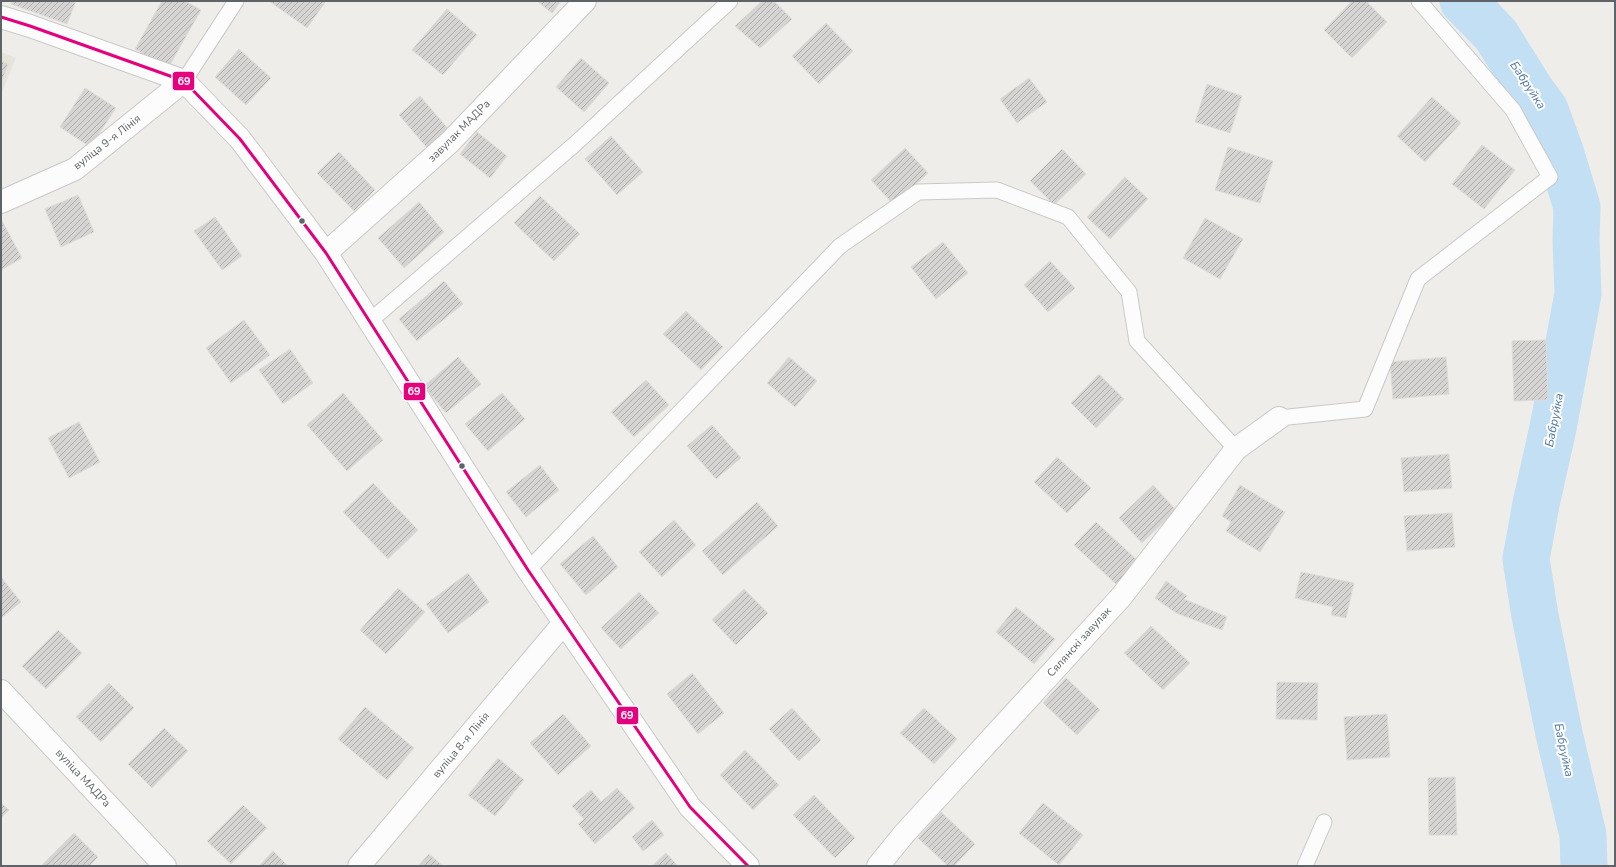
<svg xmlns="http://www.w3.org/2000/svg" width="1616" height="867" font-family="'Nunito Sans',sans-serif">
  <defs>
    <pattern id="building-hatch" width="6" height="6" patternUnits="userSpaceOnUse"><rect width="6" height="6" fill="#d5d4d2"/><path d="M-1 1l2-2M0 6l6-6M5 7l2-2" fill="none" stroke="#b0afae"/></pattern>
  </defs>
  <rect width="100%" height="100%" fill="#eeedea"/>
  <!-- commercial -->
  <path fill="#e6e3d9" d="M1,52L16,58L1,94Z"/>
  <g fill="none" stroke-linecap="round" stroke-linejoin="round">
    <!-- river -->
    <path stroke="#c3dff3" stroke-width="47" d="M1463,1L1496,35L1531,91L1545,110L1560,151L1577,207L1576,240L1578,294L1553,428L1536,504L1526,559L1535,616L1560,738L1583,835L1584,866"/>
  </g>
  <!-- building -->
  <path fill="url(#building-hatch)" stroke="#dedcd9" d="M13,1H76L67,24L11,4Z
    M162,1H185L201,10L168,68L135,49Z
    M269,1H326L307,28Z
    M537,1H561L552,13Z
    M762,1H774L792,19L760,48L735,26Z
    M1352,1H1366L1387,22L1352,58L1324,30Z
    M447,9L477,35L443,75L412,50Z
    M826,23L853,51L819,84L792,56Z
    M239,49L271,78L246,105L215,77Z
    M581,58L609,83L584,112L556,87Z
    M1,61L8,64L1,84Z
    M1029,78L1047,102L1017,123L1000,99Z
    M1207,84L1242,96L1230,133L1195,122Z
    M85,88L116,108L90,147L60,127Z
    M420,96L449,130L428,149L399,115Z
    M1432,97L1461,123L1425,162L1397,136Z
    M477,132L507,156L490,178L460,154Z
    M611,136L643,172L617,195L585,159Z
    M1482,145L1515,170L1484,209L1452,184Z
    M1228,147L1273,161L1260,203L1215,190Z
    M905,148L928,173L894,205L871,180Z
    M1062,149L1086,174L1054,205L1030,181Z
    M339,152L375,190L354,211L317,173Z
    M1125,177L1148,199L1110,239L1087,217Z
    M78,195L94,232L61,247L45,209Z
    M540,196L580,234L554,261L514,223Z
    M419,202L444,232L404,268L378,238Z
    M215,217L242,256L222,270L194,231Z
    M1205,218L1243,239L1220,279L1183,258Z
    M1,219L22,258L1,270Z
    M943,242L968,273L936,299L911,267Z
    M1050,261L1075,288L1048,312L1024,285Z
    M444,281L463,304L417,341L399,319Z
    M686,311L723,347L701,370L663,334Z
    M244,320L270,355L231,383L206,348Z
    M1546,340L1548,400L1514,401L1512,341Z
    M290,349L313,383L283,404L259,370Z
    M458,357L481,384L446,413L424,386Z
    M789,357L817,381L795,407L767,383Z
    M1446,357L1449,394L1393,399L1390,362Z
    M1099,374L1124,399L1096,428L1071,403Z
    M646,380L669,405L634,437L611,412Z
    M343,393L383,440L347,471L307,425Z
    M502,393L525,419L488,451L465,424Z
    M79,422L100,462L69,478L48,438Z
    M712,425L741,458L716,479L687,446Z
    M1449,454L1452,488L1404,492L1401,458Z
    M1057,457L1091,488L1067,513L1034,482Z
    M540,465L559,490L526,517L506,492Z
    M373,483L418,530L388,559L343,512Z
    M1153,485L1176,510L1142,543L1119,518Z
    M1240,485L1285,512L1260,552L1226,531L1231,522L1222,516Z
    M757,502L778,526L723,575L702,551Z
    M1452,513L1455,547L1407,551L1404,516Z
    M674,520L696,545L662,577L639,552Z
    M1096,522L1138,561L1116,584L1074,545Z
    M593,536L618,567L586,595L560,564Z
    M1301,572L1354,583L1346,618L1331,615L1333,607L1295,598Z
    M468,573L489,602L448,633L426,604Z
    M1,577L21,602L1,618Z
    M1166,581L1187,596L1184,599L1227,617L1222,630L1176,613L1155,598Z
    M398,588L425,612L386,654L360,630Z
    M744,589L768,613L736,645L712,620Z
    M639,592L659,613L621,649L601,628Z
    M1016,607L1055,639L1034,664L996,632Z
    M1151,626L1190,663L1163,690L1124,653Z
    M58,630L82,653L46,689L22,666Z
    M692,673L724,713L698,734L667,694Z
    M1066,678L1100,710L1077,735L1043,703Z
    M1277,682L1318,683L1317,720L1276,719Z
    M109,683L134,708L101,742L76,717Z
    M365,707L414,748L387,780L338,739Z
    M792,708L821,740L799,761L769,729Z
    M924,708L957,739L934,764L900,733Z
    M563,714L591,746L558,775L530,743Z
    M1387,714L1390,757L1347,760L1344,717Z
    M164,728L188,751L152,788L128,764Z
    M745,750L779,785L753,810L720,775Z
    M498,758L524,780L495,816L468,795Z
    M1455,777L1457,835H1429L1428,778Z
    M617,788L635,808L595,844L578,824L584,819L572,806L591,790L601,802Z
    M814,795L855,838L835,858L793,815Z
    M1,803L9,810L1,818Z
    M1043,803L1083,835L1059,865L1019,833Z
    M243,805L267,828L231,864L207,841Z
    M941,812L975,844L954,866H948L918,838Z
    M652,820L664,835L643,851L632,837Z
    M74,833L98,857L89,866H41Z
    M273,851L288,866H259Z
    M666,853L678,866H652Z
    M429,854L443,866H418Z"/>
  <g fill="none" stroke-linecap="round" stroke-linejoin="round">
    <defs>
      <path id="service" d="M184,81L236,1
        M370,321L575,144L730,1
        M1279,418L1365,409L1418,279L1550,177L1513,110L1419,1
        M528,570L840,246L918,192L997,190L1068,217L1129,292L1137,341L1236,449
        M1305,866L1324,822"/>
      <path id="minor" d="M1,17L30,26L184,81L240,139L326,253L528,570L690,807L748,866
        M1,202L75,169L184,81
        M326,253L450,142L585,1
        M1,691L165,866
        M359,866L563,624
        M878,866L904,834L1121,597L1236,449L1279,418"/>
    </defs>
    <!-- service casing -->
    <use href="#service" stroke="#c9c9c9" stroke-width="17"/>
    <!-- minor casing -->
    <use href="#minor" stroke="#c9c9c9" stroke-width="24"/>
    <!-- service -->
    <use href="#service" stroke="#fcfcfc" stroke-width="15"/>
    <!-- minor -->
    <use href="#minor" stroke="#fcfcfc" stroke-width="22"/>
    <defs>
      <path id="bus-1" d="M1,17L30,26L184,81L240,139L326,253L528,570L690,807L748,866"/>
    </defs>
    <!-- bus-1 casing -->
    <use href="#bus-1" stroke="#fff" stroke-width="6"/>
    <!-- bus-1 -->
    <use href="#bus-1" stroke="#e5007d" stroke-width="3"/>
  </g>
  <!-- markers -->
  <g fill="#5f6266" stroke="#fff" stroke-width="1.5">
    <circle cx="302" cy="221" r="3.5"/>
    <circle cx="462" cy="466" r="3.5"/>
  </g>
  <g text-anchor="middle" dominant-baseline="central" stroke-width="4" stroke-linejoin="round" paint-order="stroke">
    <!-- street labels -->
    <g font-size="11" fill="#5f6266" stroke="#fff">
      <text transform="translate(459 131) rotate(-45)">завулак МАДРа</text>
      <text transform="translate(107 142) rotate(-38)">вуліца 9-я Лінія</text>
      <text transform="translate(1079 642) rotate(-48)">Сялянскі завулак</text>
      <text transform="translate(461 745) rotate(-50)">вуліца 8-я Лінія</text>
      <text transform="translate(83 778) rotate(47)">вуліца МАДРа</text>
    </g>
    <!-- water labels -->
    <g font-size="12" font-style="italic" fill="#4b74a0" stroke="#fff">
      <text transform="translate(1528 85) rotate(57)">Бабруйка</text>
      <text transform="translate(1554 420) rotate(-79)">Бабруйка</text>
      <text transform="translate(1564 750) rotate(78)">Бабруйка</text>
    </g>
  </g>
  <g stroke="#fff" stroke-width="1.5">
    <rect x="172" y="71" width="23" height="20" rx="4" fill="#e5007d"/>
    <rect x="403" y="382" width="23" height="19" rx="4" fill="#e5007d"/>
    <rect x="616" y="706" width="23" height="19" rx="4" fill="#e5007d"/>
  </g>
  <g font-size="11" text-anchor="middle" font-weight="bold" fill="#fff">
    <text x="184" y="85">69</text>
    <text x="414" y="395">69</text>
    <text x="627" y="719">69</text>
  </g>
  <!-- border -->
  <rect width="1616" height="867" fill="none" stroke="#5f6266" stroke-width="4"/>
</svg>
